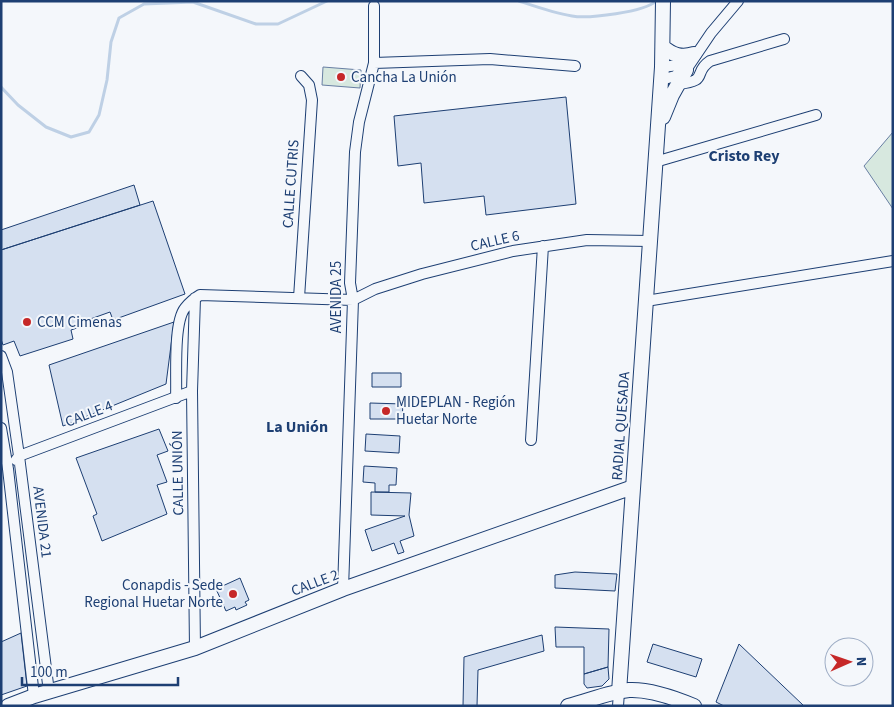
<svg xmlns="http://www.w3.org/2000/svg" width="894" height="707" font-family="'Source Sans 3',sans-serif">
  <rect width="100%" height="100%" fill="#f4f7fb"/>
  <!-- green -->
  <path fill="#d7e8df" stroke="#687fa3" d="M323,67L361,70L360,88L322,85Z
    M893,132V209L864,166Z"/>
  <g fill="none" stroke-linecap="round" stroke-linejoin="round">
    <!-- stream -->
    <path stroke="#bed0e5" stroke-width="3" d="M519,1C537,7 554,13 572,16C588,19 645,12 656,1
      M1,87L18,105L46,127L71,137L89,132L99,115L107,80L111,42L119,18L144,4L193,2L256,24H278L327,1"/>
  </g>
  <!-- building -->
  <path fill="#d5e0f0" stroke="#1d3f73" d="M566,97L576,204L486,215L484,196L424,203L421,163L398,166L394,116Z
    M134,185L140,205L1,250V230Z
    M153,201L185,294L113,320L110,312L82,322L83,326L71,330L73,339L20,356L14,341L3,345L1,339V250Z
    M174,322L166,384L63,426L49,365Z
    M372,373H401V387H372Z
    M370,403L403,404L402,419H370Z
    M159,429L168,451L157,455L167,482L157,485L167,514L102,541L93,516L97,514L76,458Z
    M366,434L400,436L399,453L365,451Z
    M364,466L397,468L396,485H389V492H375V483L363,482Z
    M371,492L411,493L409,515L414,536L400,541L404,552L398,554L394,543L372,551L365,530L405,516L371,515Z
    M575,572L617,574L615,591L555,588V575Z
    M240,578L249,600L245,602L247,605L236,610L235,607L226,611L216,589Z
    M555,627L609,629L608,667L584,674V647H556Z
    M21,633L27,686L1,695V642Z
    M542,635L544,651L478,670L477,706H463L464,657Z
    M653,644L702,659L696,677L647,662Z
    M739,644L804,706H724L716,702Z
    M608,667L609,679L602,686L587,688L584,684V674Z"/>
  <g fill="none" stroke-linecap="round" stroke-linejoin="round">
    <defs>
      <path id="street" d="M374,63L490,59L575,66
        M662,67L679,65L693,55
        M661,80L675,76L686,70L711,33L738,1
        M678,84C710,81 692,73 710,61L784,39
        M655,162L816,115
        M195,298L192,391L195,648
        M299,298L312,100L309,85L301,76
        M646,301L893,261
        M1,356L7,372L19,456L49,692
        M176,398C177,377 173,323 185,308C189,303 195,298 200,295L353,300L375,289L422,274L513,251L587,240L650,241
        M1,428L8,469L34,696
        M531,440L543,246
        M16,460L19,456L192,391
        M343,589L353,300L350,283L355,152L359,122L374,63V6
        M618,706L619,692"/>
      <path id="secondary" d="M663,47C673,55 681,58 694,54
        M663,117L672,95L686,70
        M619,692L662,67L663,1
        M8,706L34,696L195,648L343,589L633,487
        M568,706C588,701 609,692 629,690C650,689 675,698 694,706"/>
    </defs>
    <!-- street casing -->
    <use href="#street" stroke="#1d3f73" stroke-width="12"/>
    <!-- secondary casing -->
    <use href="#secondary" stroke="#1d3f73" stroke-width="16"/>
    <!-- street -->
    <use href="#street" stroke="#f4f7fb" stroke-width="10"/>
    <!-- secondary -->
    <use href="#secondary" stroke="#f4f7fb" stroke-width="14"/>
  </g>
  <!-- markers -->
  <g fill="#c62828" stroke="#f4f7fb" stroke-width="2">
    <circle cx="341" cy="77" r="5"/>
    <circle cx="27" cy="322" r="5"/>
    <circle cx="386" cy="411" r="5"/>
    <circle cx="233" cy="594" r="5"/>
  </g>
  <g text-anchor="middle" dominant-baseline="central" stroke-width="4" stroke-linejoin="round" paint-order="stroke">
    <!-- poi labels -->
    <g font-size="15" fill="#1d3f73" stroke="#f4f7fb" text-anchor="start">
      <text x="351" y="77">Cancha La Unión</text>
      <text x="37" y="322">CCM Cimenas</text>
      <text x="396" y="402">MIDEPLAN - Región<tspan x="396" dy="17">Huetar Norte</tspan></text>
      <text x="223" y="585" text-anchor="end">Conapdis - Sede<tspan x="223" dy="17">Regional Huetar Norte</tspan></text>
    </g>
    <!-- street labels -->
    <g font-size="15" fill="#1d3f73" stroke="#f4f7fb">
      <text transform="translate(291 184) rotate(-86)">CALLE CUTRIS</text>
      <text transform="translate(495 241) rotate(-13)">CALLE 6</text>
      <text transform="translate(336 297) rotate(-90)">AVENIDA 25</text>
      <text transform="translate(89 414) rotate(-21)">CALLE 4</text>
      <text transform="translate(621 426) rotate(-86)">RADIAL QUESADA</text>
      <text transform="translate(178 473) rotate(-91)">CALLE UNIÓN</text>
      <text transform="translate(42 522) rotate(83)">AVENIDA 21</text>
      <text transform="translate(315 583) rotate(-21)">CALLE 2</text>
    </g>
    <!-- neighbourhood labels -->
    <g font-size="16" font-weight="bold" fill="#1d3f73" stroke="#f4f7fb">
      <text x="744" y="156">Cristo Rey</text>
      <text x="297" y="427">La Unión</text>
    </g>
  </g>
  <!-- border -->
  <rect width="894" height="707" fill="none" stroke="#1d3f73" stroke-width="5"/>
  <!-- north arrow -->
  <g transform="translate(849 662) rotate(88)"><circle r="24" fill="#f4f7fb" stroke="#9eadc5"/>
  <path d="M0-4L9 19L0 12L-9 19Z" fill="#c62828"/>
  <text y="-8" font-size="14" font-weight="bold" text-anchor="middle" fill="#1d3f73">N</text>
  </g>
  <!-- scale -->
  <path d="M22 677v8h156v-8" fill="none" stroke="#1d3f73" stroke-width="2.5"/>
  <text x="30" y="677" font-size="15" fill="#1d3f73" stroke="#f4f7fb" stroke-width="4" paint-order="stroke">100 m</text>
</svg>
